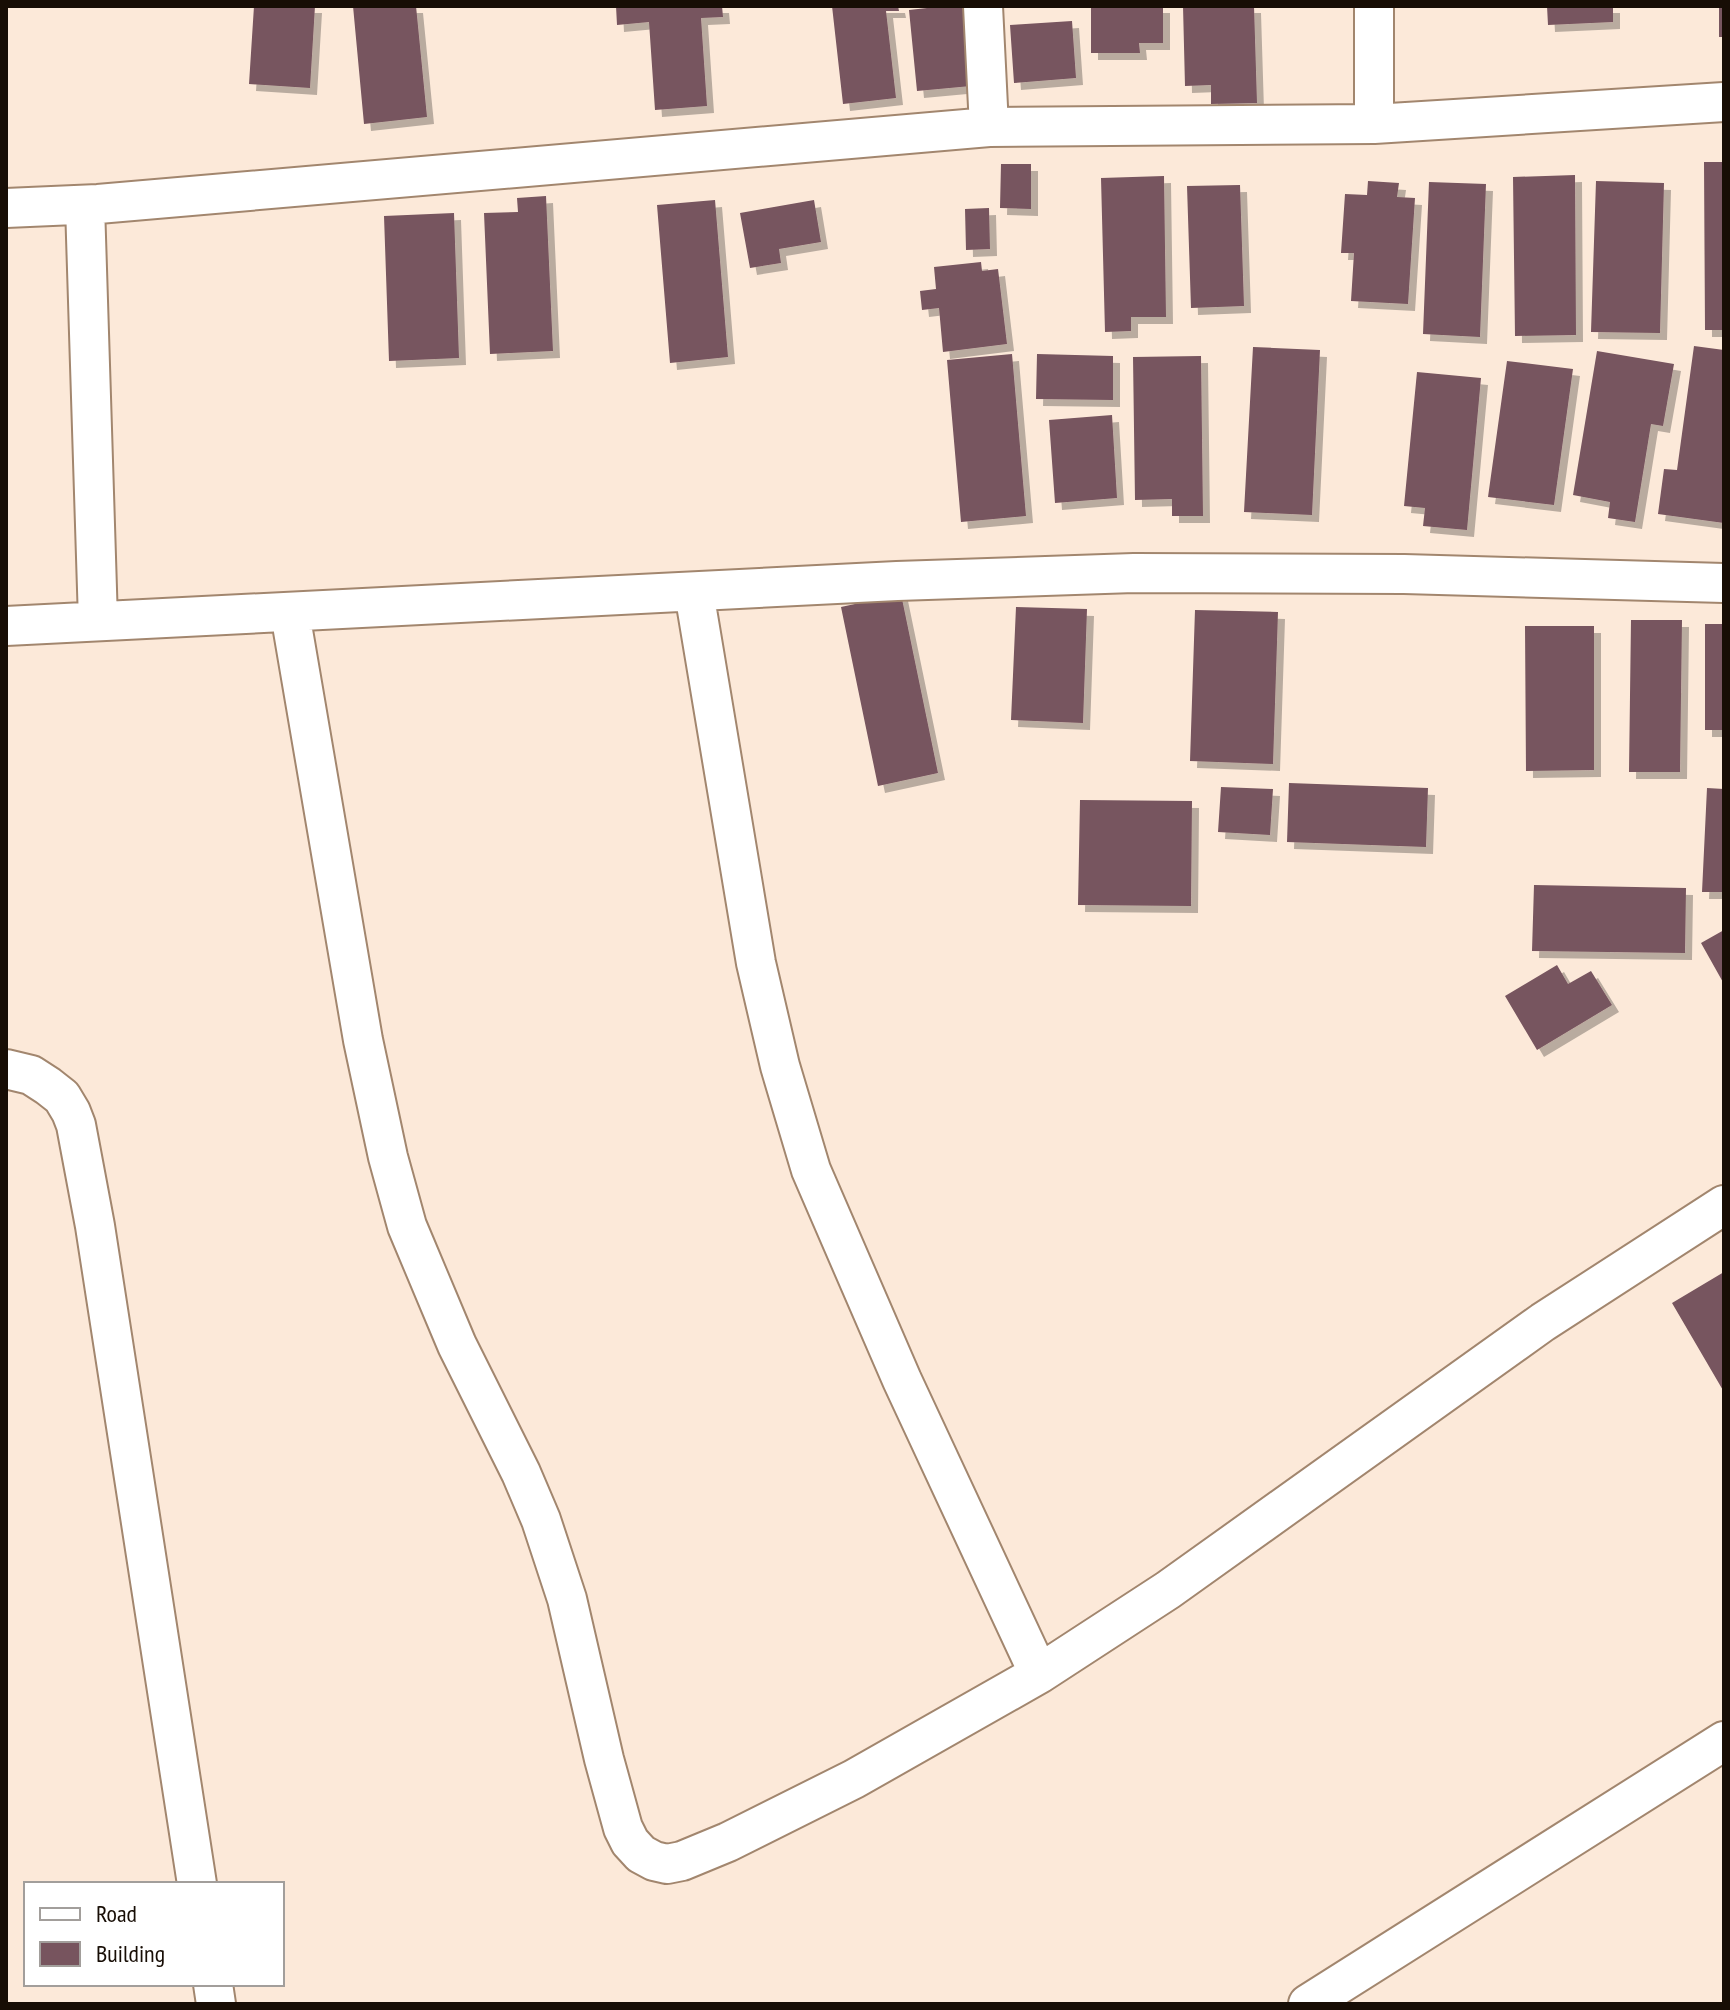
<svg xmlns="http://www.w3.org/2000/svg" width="1730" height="2010" font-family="'PT Sans Narrow',sans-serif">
  <defs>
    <filter id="shadow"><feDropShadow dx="7" dy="7" stdDeviation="0" flood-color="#0004"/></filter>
  </defs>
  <rect width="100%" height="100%" fill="#fce9d9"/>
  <!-- building -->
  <path fill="#77545e" filter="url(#shadow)" d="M254,6H315L310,88L249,84Z
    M353,6H416L427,117L364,124Z
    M616,6H722L723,17L701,18L707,106L655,110L649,22L617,25Z
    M832,6H898L899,11H886L896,98L843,104Z
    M945,6H963L971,86L917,91L909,10Z
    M1091,6H1163V43H1139L1140,53H1091Z
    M1183,6H1254L1257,103L1211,104V85L1185,86Z
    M1547,6H1613V22L1548,25Z
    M1719,6H1724V37H1719Z
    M1072,21L1076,78L1014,83L1010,25Z
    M1704,162H1724V330H1705Z
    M1001,164H1031V209L1000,208Z
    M1575,175L1576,335L1515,336L1513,177Z
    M1164,176L1166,317H1131V331L1105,332L1101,178Z
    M1368,181L1399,183L1397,197L1415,198L1408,304L1351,301L1354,253H1341L1345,194L1367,195Z
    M1596,181L1664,183L1660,333L1591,332Z
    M1429,182L1486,184L1480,337L1423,334Z
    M1240,185L1244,306L1191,308L1187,186Z
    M546,196L553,351L490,354L484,213L518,212L517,198Z
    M715,200L728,357L670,363L657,205Z
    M814,200L821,242L779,249L781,263L750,268L740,213Z
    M989,208L990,249L966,250L965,209Z
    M454,213L459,358L389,361L384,216Z
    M981,262L982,271L998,269L1007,344L943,352L939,308L922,310L920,291L936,289L934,267Z
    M1694,346L1724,350V523L1658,514L1664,469L1677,470Z
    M1253,347L1320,350L1312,515L1244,512Z
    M1597,351L1674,364L1663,426L1651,424L1635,522L1608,518L1610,502L1573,495Z
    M1012,354L1026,516L961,522L947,360Z
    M1037,354L1113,356V400L1036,399Z
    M1201,356L1203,516H1172V499L1135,500L1133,357Z
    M1507,361L1573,369L1554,505L1488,497Z
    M1417,372L1481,378L1467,530L1423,526L1425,508L1404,506Z
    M1112,415L1117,498L1055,503L1049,420Z
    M901,594L938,773L878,786L841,607Z
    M1016,607L1087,609L1083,723L1011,720Z
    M1195,610L1278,612L1273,764L1190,761Z
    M1631,620H1682L1680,772H1629Z
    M1705,624H1724V730H1705Z
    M1525,626H1594V770L1526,771Z
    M1289,783L1428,788L1426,847L1287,842Z
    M1221,787L1273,789L1270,835L1218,832Z
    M1707,788L1724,789V892H1702Z
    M1080,800L1192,801L1191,906L1078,905Z
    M1534,885L1686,888L1685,953L1532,951Z
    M1724,930V984L1701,943Z
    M1557,965L1568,984L1591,971L1612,1005L1537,1050L1505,996Z
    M1724,1272V1392L1672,1303Z"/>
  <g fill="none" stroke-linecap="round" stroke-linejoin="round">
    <defs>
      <path id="minor" d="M983,6L989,127
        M1374,124V6
        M85,205L98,621
        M6,208L98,204L989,127L1374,124L1724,102
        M694,592L756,963L780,1066L811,1170L902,1380L1039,1674
        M290,613L363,1040L388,1157L407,1226L457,1345L521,1473L541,1520L567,1599L604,1759L623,1828L630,1842L641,1854L654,1861L667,1864L682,1861L728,1842L854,1779L1039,1674L1168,1590L1543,1322L1724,1205
        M6,626L897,581L1134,573L1404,574L1724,583
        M6,1069L31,1075L48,1086L62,1097L71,1112L76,1125L95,1226L197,1884
        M213,1984L216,2004
        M1308,2004L1724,1741"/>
    </defs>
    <!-- minor casing -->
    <use href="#minor" stroke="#a2866e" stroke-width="42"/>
    <!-- minor -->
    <use href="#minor" stroke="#fff" stroke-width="38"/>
  </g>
  <!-- border -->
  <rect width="1730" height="2010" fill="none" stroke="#170d05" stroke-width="16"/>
  <!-- legend -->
  <rect x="24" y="1882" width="260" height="104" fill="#ffffff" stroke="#a29e9b" stroke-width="2"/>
  <rect x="40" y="1908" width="40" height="12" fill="#ffffff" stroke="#a29e9b" stroke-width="2"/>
  <text x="96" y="1922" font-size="24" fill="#170d05">Road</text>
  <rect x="40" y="1942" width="40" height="24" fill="#77545e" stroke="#a29e9b" stroke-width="2"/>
  <text x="96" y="1962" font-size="24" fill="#170d05">Building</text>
</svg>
